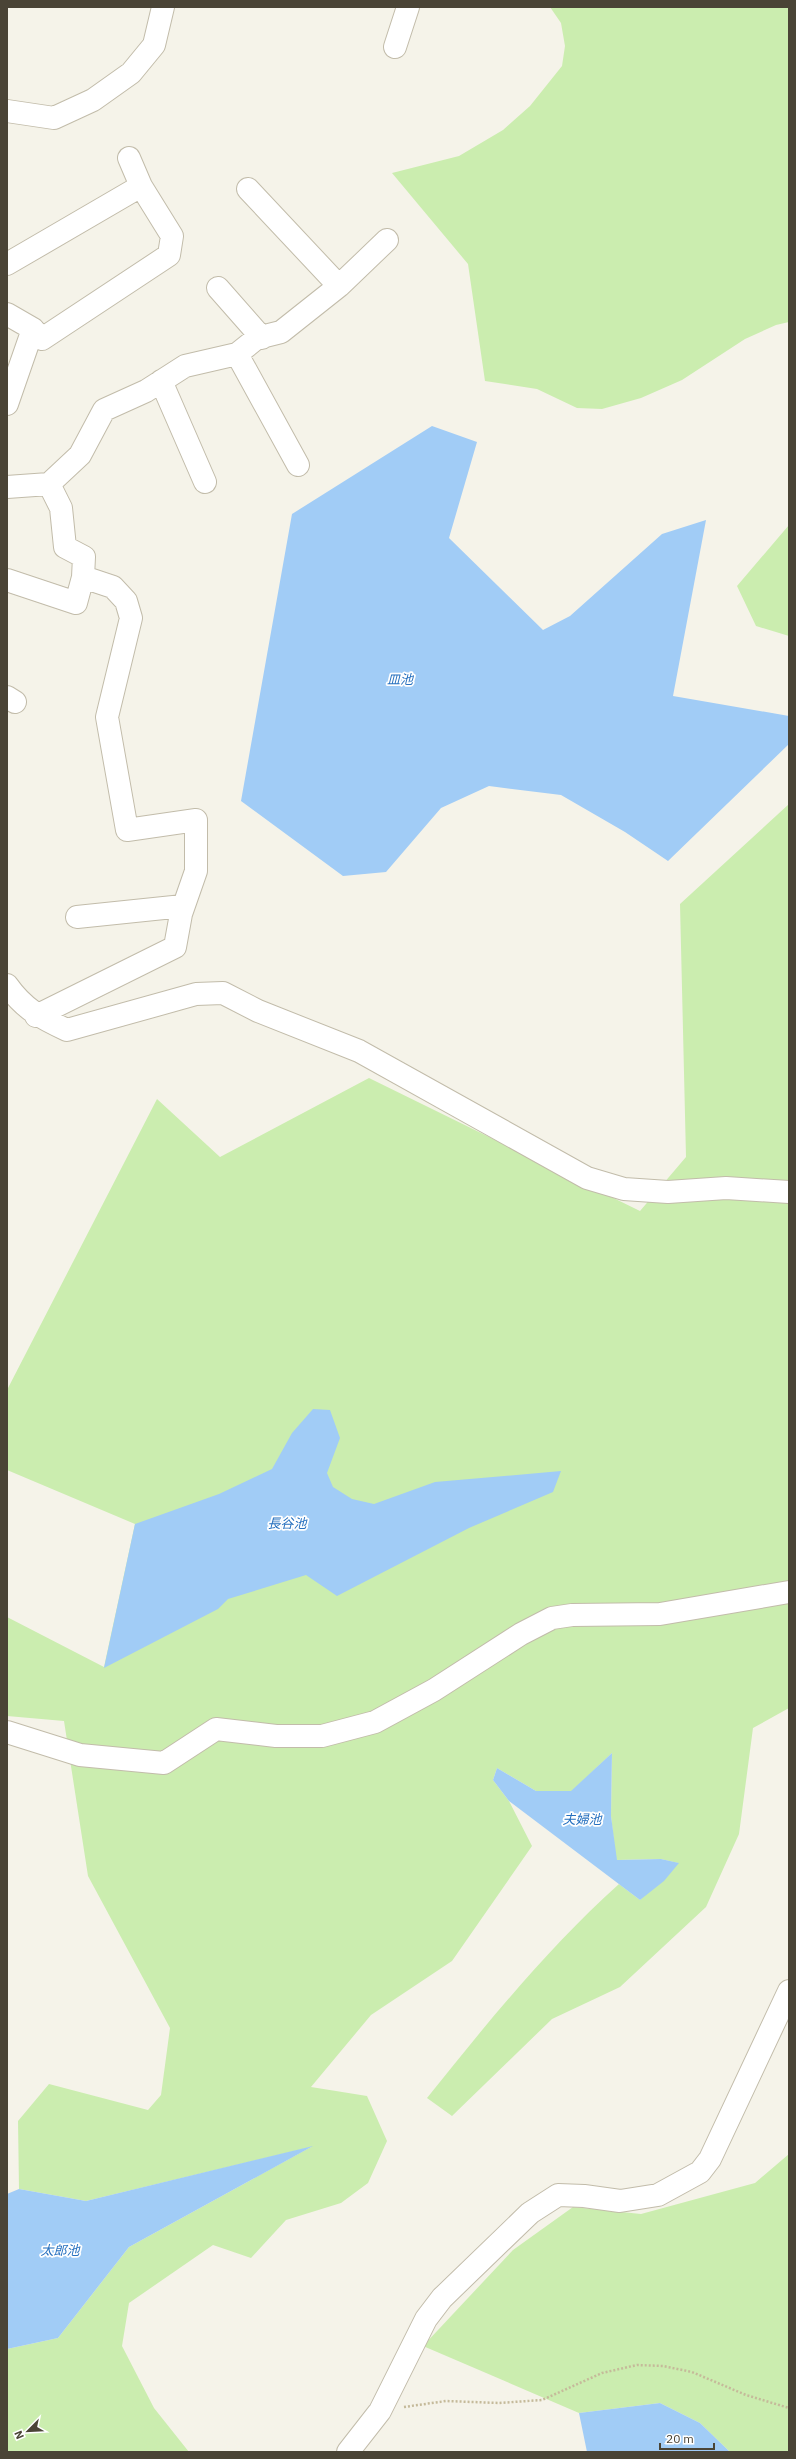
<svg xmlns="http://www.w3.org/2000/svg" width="796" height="2459" font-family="'IBM Plex Sans','Noto Sans JP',sans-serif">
  <rect width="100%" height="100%" fill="#f5f3e9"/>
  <!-- green -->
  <path fill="#cbedaf" d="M550,7H789V322L776,325L745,339L682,380L641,398L602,409L577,408L537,389L485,381L468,264L392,173L459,156L503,130L530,106L562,66L565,46L561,23Z
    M789,525V636L756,626L737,586Z
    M789,804V1708L753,1728L739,1834L706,1907L620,1987L552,2019L452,2116L427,2098C487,2023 548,1948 619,1884L640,1900L678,1863L661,1859L616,1860L611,1816L612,1753L572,1791H536L497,1768L493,1780L509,1801L532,1846L452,1961L371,2015L311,2087L367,2096L387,2141L368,2183L341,2203L286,2220L251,2258L213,2245L129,2303L122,2346L154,2408L189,2452H7V2349L58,2338L129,2247L311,2147L86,2201L19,2189L18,2121L49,2084L148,2110L161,2095L170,2028L88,1876L64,1721L7,1716V1617L104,1667L135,1524L7,1470V1390L157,1099L220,1157L369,1078L640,1211L686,1157L680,904Z
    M789,2154V2452H730L700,2423L660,2403L579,2413L423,2346L513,2250L573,2207L641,2214L755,2183Z"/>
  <!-- water -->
  <path fill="#a1ccf6" d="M432,426L477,442L449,538L543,630L570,616L662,534L706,520L673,696L789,716V744L668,861L625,832L561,795L489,786L441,808L386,872L343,876L241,801L292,514Z
    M313,1409L330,1410L340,1438L327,1473L333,1487L352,1499L374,1504L435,1482L561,1471L553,1492L469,1528L337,1596L306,1575L228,1599L218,1609L104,1668L135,1524L219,1494L272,1469L292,1433Z
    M612,1753L611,1816L617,1860L661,1859L679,1863L664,1881L640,1900L509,1801L493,1780L497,1768L536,1791H571Z
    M313,2146L129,2247L58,2338L7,2349V2194L19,2189L86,2201Z
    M660,2403L700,2423L730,2452H587L579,2413Z"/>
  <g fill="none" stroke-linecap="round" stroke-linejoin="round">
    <defs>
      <path id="minor" d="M395,47L408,7
        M7,111L54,118L93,100L131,73L154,45L163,7
        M129,158L141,186
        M7,264L141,186L172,236L169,255L42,339L33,329L7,314
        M339,286L387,240
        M218,288L262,338
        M237,354L298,465
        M161,381L205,482
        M7,404L33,329
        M7,487L49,484L80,455L104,410L146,391L185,366L237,354L257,338L281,332L339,286L248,189
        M7,580L76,603L83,577
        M7,697L15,702
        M77,917L183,906
        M7,985C24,1009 41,1018 67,1030L196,994L223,993L258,1011L359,1051L587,1178L624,1189L668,1192L726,1188L789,1192
        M36,1016L175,947L181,914L196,871V820L127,830L107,717L131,618L126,601L113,587L83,577L84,557L65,547L61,508L49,484
        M7,1732L80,1755L164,1763L216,1729L276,1736H322L375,1722L434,1690L521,1634L552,1618L572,1615L660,1614L789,1592
        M348,2452L380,2411L426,2319L442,2298L530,2213L558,2195L584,2196L620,2201L658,2195L700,2172L710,2159L789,1991"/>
    </defs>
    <!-- minor casing -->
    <use href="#minor" stroke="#c2bcaa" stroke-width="24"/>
    <!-- path -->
    <path stroke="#c5ba9a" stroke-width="2.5" stroke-dasharray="2 2" stroke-linecap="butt" d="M404,2407L446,2401L499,2403L542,2400L602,2373L637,2365L663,2366L692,2372L746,2395L789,2408"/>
    <!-- minor -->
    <use href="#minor" stroke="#fff" stroke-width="22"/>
  </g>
  <g text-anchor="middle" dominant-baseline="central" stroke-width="3.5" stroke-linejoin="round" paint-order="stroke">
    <!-- water labels -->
    <g font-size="13" font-style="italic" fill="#2670bf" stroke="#fff">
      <text x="400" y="679">皿池</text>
      <text x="287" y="1523">長谷池</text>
      <text x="582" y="1819">夫婦池</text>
      <text x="60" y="2250">太郎池</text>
    </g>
  </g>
  <!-- border -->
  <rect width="796" height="2459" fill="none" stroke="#4a4436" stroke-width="16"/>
  <!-- north arrow -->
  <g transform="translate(28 2431) rotate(246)" stroke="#ffffff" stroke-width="3" paint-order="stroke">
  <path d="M0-3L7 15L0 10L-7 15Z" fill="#4a4436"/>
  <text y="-6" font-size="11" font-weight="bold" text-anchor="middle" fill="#4a4436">N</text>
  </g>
  <!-- scale -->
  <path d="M660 2443v6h54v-6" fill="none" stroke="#4a4436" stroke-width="2"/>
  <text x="666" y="2443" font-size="12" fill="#4a4436" stroke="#ffffff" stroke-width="3" paint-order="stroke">20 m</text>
</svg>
